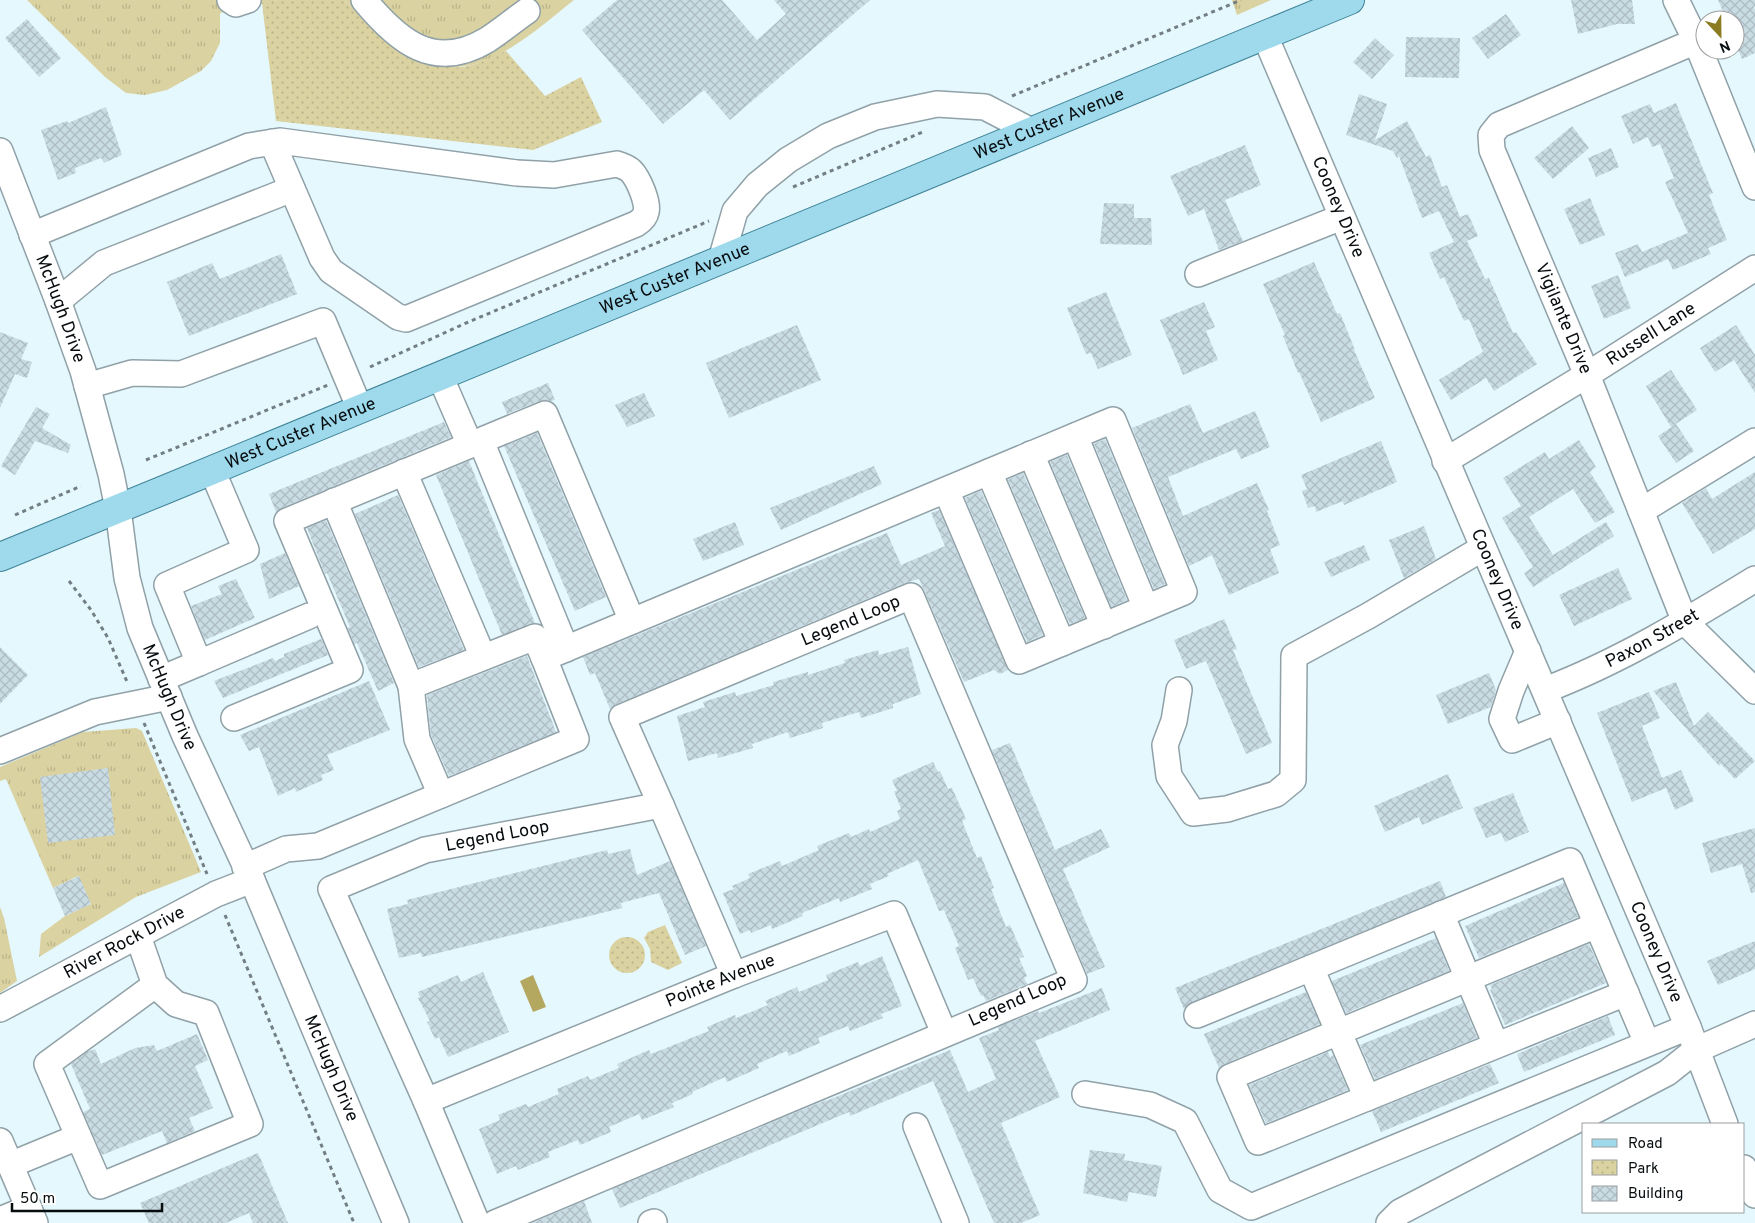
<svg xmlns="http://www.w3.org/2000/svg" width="1755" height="1223" font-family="Overpass,sans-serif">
  <defs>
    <pattern id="grass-tufts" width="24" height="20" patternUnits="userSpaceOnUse" patternTransform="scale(1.25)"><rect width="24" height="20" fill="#dbd2a1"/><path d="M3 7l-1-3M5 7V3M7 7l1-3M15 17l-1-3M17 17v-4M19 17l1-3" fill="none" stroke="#bab389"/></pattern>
    <pattern id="park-dots" width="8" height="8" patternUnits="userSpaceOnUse" patternTransform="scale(1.25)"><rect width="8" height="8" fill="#dbd2a1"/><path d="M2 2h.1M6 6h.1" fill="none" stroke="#bab389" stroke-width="1.8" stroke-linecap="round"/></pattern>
    <pattern id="building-cross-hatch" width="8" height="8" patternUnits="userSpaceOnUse" patternTransform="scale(1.25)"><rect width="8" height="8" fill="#cadce3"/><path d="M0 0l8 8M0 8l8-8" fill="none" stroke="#acbcc2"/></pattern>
  </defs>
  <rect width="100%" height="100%" fill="#e5f8fe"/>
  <!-- grass -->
  <path fill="url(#grass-tufts)" d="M27,0H278L220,13V43L211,61L201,71L167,90L145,95L126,93L105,77Z
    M345,0H574C542,25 500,65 457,67C440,68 387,42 374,31C364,22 355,10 345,0Z
    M1232,0H1271L1237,15Z
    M136,728L142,731L201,872L136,897L39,957L41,934L65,916L91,904L78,876L53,888L6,779L0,781V767L83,732Z
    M0,907L4,918L17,981L0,993Z"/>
  <!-- park -->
  <path fill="url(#park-dots)" d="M278,0H345C355,10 364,22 374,31C390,44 436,66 455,67C470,69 493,57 506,51L545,96L581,77L602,122L533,150L276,121L262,3Z
    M665,925L682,963L668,970L651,962L650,949L644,938L648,932Z
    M609 955a18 18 0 1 1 36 0a18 18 0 1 1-36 0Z"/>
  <!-- water -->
  <path fill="#b4a760" d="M533,975L546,1007L533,1012L520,981Z"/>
  <!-- building -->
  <path fill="url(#building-cross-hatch)" d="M617,0H722L757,40L786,14L774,0H870L730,120L704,90L663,124L582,30Z
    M1571,0H1632L1635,24H1617L1578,34Z
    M1718,0H1755V6L1754,7L1755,10V53L1742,59L1735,42V15L1726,19Z
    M1506,14L1521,35L1488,59L1472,38Z
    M27,19L61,58L39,77L5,38Z
    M1406,37L1460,38L1459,78L1405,77Z
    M1375,38L1394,55L1372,79L1353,62Z
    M1359,94L1387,104L1375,140L1407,121L1426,157L1430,155L1442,187L1447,185L1460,217L1468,214L1478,236L1467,241L1485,279L1489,278L1513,333L1516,332L1537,364L1494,391L1486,378L1451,400L1439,380L1483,352L1469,319L1464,321L1444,277L1440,279L1429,253L1454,242L1439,211L1422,218L1399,156L1397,158L1393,151L1346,135Z
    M1676,103L1713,193L1709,195L1727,240L1708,248L1711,254L1673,270L1668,259L1625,277L1615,253L1638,244L1642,252L1688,233L1665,182L1674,178L1660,144L1652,147L1648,137L1633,144L1621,116L1650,104L1654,113Z
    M106,107L122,155L104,163L101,158L75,168L76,173L58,180L41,130L67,121L68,123Z
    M1572,126L1589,148L1553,179L1534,158Z
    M1245,145L1261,185L1225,200L1243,241L1219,250L1204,209L1188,216L1170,176Z
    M1611,148L1619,167L1596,177L1588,158Z
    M1590,198L1605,235L1580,245L1564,209Z
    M1104,203L1134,204V218H1151L1152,245L1100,244Z
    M281,254L297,294L189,336L167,282L212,263L220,279Z
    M1314,262L1337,314L1340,313L1355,350H1354L1375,398L1321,422L1299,372L1298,373L1283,336L1285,335L1263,284Z
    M1618,275L1631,308L1604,319L1591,286Z
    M1106,292L1132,355L1098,369L1091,353L1086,354L1067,308Z
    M1204,302L1215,327L1206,331L1218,360L1183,375L1160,320Z
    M797,325L821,380L729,418L706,363Z
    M1736,325L1755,355V393L1734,360L1715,372L1700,348Z
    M0,332L28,343L21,359L32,362L27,378L15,374L0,408Z
    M1671,370L1697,410L1671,427L1646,386Z
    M548,383L555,400L551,401L546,400L539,401L507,414L502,402Z
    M644,393L655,416L627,427L615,405Z
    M1190,404L1203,433L1255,411L1270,447L1241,459L1236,449L1168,477L1183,516L1257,483L1269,510L1267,511L1280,545L1270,549L1279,573L1229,595L1212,555L1189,566L1132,428Z
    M36,407L50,414L42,428L71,445L68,453L35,441L15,475L1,466Z
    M444,422L451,437L281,508L276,512L269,494Z
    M1676,424L1694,451L1676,463L1658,436Z
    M537,433L606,597L575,611L504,446Z
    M1105,439L1165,584L1154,589L1094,444Z
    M1579,440L1596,467L1590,472L1615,512L1595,523L1573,489L1529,517L1553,555L1606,522L1614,536L1533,587L1524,573L1533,567L1502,518L1521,506L1503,478L1545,452L1549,459Z
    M1381,441L1397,482L1344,505L1343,501L1316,512L1315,506L1308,508L1302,491L1307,489L1301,475Z
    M1067,455L1127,600L1111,607L1050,462Z
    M469,461L535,623L502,635L436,475Z
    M874,466L882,484L781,530L770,508Z
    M1755,472V529L1713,554L1682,503L1706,488L1712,499Z
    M1023,473L1085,618L1070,624L1008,480Z
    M981,491L1043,635L1027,642L965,498Z
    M398,495L464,650L419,667L355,514Z
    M939,510L1008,670L1000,674L994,670L964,682L919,579L905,583L616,704L610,709L595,673L590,675L583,657L887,533L901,565L945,546L931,513Z
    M326,520L394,683L378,691L357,643L354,644L348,628L350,627L327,573L325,574L307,528Z
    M735,522L744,545L703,561L693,539Z
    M1424,526L1436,559L1404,578L1389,540Z
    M1364,545L1370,560L1331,577L1324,562Z
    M285,553L299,586L269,599L260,564Z
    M1618,568L1632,599L1574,626L1559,595Z
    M236,579L255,618L205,640L191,606L222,594L218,586Z
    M1224,619L1237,649L1233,650L1272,743L1246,754L1206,661L1186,669L1174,640Z
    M321,639L328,655L223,698L214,681L273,658L275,661L284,657V654Z
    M0,647L28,675L0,704Z
    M908,647L921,694L893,704V708L861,718L859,712L822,723L823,728L790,738L788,732L752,744L753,748L718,758L717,753L688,761L677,716L705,707L703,702L735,692L736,696L774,685L773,682L808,672V675L845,663L844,660L878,650L879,655Z
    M527,656L556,732L449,776L431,735L427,695Z
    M1489,673L1496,690L1491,707L1448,724L1436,695Z
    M369,681L390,730L327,755L334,770L321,775L323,780L296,792L295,788L278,796L259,747L249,751L240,735Z
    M1676,682L1694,726L1708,712L1755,761L1735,779L1721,764L1719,766L1653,691Z
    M1649,692L1660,718L1642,726L1662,778L1681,770L1694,801L1675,810L1666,788L1632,802L1597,713Z
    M1010,743L1055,850L1101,829L1110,847L1063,869L1105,967L1087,974L992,750Z
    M933,762L938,772L940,771L948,789L952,788L966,819L962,821L977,858L981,856L994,888L991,889L1006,927L1010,925L1024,957L1019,958L1027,976L1024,978L1027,984L986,1001L983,995L981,996L973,978L968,980L955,948L959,946L944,910L939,911L918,860L887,874L889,876L870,884L872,889L840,902L839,898L802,913L803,916L772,929L771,925L751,933L750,930L740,934L723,893L734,889L732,886L750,878L748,874L780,861L782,866L819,850L817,846L849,833L851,837L869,829L870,832L900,819L897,811L901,809L894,791H897L892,780Z
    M108,768L115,835L48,843L40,777Z
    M1448,774L1463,808L1422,825L1419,817L1385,832L1374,806Z
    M1513,793L1529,832L1505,842L1501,833L1486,838L1473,808Z
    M1755,828V892L1751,893L1742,864L1711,873L1702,843Z
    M630,849L637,875L670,861L706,946L685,955L659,893L621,903L622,908L422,957L421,953L399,958L387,909L408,904L407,900L607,850L608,854Z
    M79,876L91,904L65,916L53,888Z
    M1440,881L1446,897L1192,1002L1184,1009L1175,988Z
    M1564,883L1578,917L1479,958L1465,926Z
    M1436,938L1449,971L1346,1013L1332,981Z
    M1755,941V969L1718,985L1707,961Z
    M1589,944L1606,983L1505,1025L1490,990L1492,989L1490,985Z
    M882,956L902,1006L881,1014L883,1018L850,1031L848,1026L818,1038L820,1043L789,1056L787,1051L757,1064L759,1068L727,1082L725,1077L692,1092L693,1094L672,1103L674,1107L642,1120L639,1114L609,1127L611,1132L580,1145L578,1140L548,1152L550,1157L518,1170L516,1166L497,1174L479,1129L500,1120L498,1115L526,1104L528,1107L559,1094L557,1089L588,1076L590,1080L619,1068L617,1064L649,1050L651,1054L709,1031L707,1027L735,1015L736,1018L768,1005L765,1001L797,987L799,992L828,980L826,975L858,962L860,966Z
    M483,972L509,1032L448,1057L439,1037L435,1039L427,1022L430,1021L418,998L420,997L418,992L458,975L461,982Z
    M1102,988L1110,1010L1035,1041L1060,1097L1001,1123L1040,1215L1021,1223H994L933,1081L850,1116L849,1112L620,1208L612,1189L826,1100V1101L950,1050L968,1092L996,1079L979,1038L999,1030L998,1027L1038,1011L1039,1013Z
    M1306,992L1320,1024L1224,1064L1219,1068L1204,1034Z
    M1463,1003L1477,1038L1375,1079L1360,1045Z
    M1608,1016L1615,1035L1524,1072L1517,1054Z
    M197,1034L208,1060L195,1066L213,1108L189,1118L195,1131L167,1143L162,1131L102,1155L83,1112L90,1109L71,1064L87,1052L95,1049L101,1064L135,1048L154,1045L157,1051Z
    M1328,1052L1330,1057L1333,1055L1348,1090L1266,1123L1249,1085Z
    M1490,1064L1499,1083L1381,1132L1372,1111Z
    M1090,1150L1125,1154L1124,1160L1162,1166L1156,1197L1129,1192L1127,1202L1083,1193Z
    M258,1153L288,1223H253L249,1213L226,1223H149L140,1203Z
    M584,1201L592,1223H532Z"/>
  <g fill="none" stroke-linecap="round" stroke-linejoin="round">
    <defs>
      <g id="minor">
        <path d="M230,0L236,4L248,0"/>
        <path d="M364,0C398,41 434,72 487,40C501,31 514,20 527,11"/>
        <path d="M1676,0L1696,41L1755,187"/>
        <path id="s1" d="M1265,36L1688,1027L1725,1124"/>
        <path id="s2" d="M1696,41L1499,125L1491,135L1492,150L1587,375L1685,622L1755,691"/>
        <path id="s3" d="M0,151L58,301L83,371L111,474L118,509L127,578L140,628L185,736L252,880L396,1223"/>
        <path d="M32,235L249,146L280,141L517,173L554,175L617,164C622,166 627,167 631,171C638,178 649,203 646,212C645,218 641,221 636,224L406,319L398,317L331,271L322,258L272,142"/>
        <path d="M721,260L735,211L757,185L788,160L828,136L875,117L937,104L985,107L1033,132"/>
        <path d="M1198,274L1342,217"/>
        <path d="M58,301L104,263L292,189"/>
        <path d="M440,376L470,445"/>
        <path d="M87,386L132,373L181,374L323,321L360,409"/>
        <path d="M1075,436L1146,608"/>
        <path d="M481,441L566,649"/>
        <path d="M1031,454L1104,626"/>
        <path id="s4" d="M1445,461L1587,375L1755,268"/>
        <path d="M212,470L246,550L167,585L199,663L309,616"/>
        <path d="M404,472L483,657"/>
        <path d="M989,472L1062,643"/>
        <path d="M334,501L411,686"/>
        <path d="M1641,511L1755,441"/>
        <path d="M1528,651L1511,691L1502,719L1512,740L1558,721"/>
        <path d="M161,679L199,663"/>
        <path d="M1179,690L1174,721L1165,745L1169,776L1193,813L1227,809L1276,794L1293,780L1294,656L1368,616L1483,548"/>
        <path id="s5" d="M1545,690C1619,662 1688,620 1755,579"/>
        <path d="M234,718L350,670L287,521L545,414L632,621"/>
        <path d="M0,751L95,712L169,697"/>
        <path d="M441,795L417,739L411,686L535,637L544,658"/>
        <path d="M661,805L734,975"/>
        <path d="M245,867L286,849L318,846L576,739L544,658L1113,420L1184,592L1019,661L946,490"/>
        <path d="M1441,914L1496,1045"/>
        <path d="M1597,925L1230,1077L1258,1142L1626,993"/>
        <path d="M138,936L155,985L47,1064L100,1186L250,1124L206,1013L176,1004L155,985"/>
        <path d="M1311,968L1367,1098"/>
        <path id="s6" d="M0,1009L216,894L252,880"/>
        <path d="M1197,1015L1570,861L1647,1043"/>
        <path d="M1085,1094L1150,1105L1185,1121L1220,1190L1251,1207L1688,1027"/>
        <path id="s7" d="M426,1101L734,975L894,914L944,1033"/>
        <path d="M916,1126L956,1223"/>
        <path d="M0,1141L35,1223"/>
        <path d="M10,1165L78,1137"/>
        <path d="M1744,1168L1755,1195"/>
        <path d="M0,1220L29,1208"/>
        <path id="s8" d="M477,1223L426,1101L331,889L425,850L661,805L622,717L911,596L1074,980L495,1223"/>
        <path d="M651,1223L654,1222"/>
        <path d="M1389,1223L1400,1212L1667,1073L1696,1050L1755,1024"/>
      </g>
      <g id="major">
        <path id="s9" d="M0,557L164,490L1350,0"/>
      </g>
    </defs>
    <!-- minor casing -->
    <use href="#minor" stroke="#90a1a7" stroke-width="28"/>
    <!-- major casing -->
    <use href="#major" stroke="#408297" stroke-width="30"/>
    <!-- path -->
    <path stroke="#727e82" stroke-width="3" stroke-dasharray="4 4" stroke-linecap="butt" d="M1012,96L1241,0
      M793,187L925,131
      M370,367L466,323L709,221
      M146,460L328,385
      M15,515L81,486
      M69,581L91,610L108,638L128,684
      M144,723L207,874
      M225,915L354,1223"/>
    <!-- minor -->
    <use href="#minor" stroke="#fff" stroke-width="25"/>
    <!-- major -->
    <use href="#major" stroke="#9edaec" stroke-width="28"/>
  </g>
  <g text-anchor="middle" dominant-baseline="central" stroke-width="4.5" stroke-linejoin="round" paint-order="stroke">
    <!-- street labels -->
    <g font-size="18" fill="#070c0f" stroke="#fff">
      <text stroke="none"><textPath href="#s9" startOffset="1135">West Custer Avenue</textPath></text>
      <text stroke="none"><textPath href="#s1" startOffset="186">Cooney Drive</textPath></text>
      <text stroke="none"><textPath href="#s9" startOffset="730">West Custer Avenue</textPath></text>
      <text stroke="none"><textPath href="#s3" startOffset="169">McHugh Drive</textPath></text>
      <text stroke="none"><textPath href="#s2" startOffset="425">Vigilante Drive</textPath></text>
      <text stroke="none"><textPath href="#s4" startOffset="242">Russell Lane</textPath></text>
      <text stroke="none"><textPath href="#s9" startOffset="325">West Custer Avenue</textPath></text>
      <text stroke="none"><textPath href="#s1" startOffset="591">Cooney Drive</textPath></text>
      <text stroke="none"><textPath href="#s8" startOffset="1051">Legend Loop</textPath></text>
      <text stroke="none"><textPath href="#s5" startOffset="119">Paxon Street</textPath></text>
      <text stroke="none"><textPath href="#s3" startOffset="574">McHugh Drive</textPath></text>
      <text stroke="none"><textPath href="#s8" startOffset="540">Legend Loop</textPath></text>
      <text stroke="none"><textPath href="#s6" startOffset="141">River Rock Drive</textPath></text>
      <text stroke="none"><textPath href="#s1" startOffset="996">Cooney Drive</textPath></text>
      <text stroke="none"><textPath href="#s7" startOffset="318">Pointe Avenue</textPath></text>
      <text transform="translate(1018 1001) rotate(-24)">Legend Loop</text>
      <text stroke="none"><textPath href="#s3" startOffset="979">McHugh Drive</textPath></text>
    </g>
  </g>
  <!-- legend -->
  <rect x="1582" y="1123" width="162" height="90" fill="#ffffff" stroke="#9c9e9f"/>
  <rect x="1592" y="1139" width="25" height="8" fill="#9edaec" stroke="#9c9e9f"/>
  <text x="1628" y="1148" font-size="15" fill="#070c0f">Road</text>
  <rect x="1592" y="1160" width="25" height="15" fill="url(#park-dots)" stroke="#9c9e9f"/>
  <text x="1628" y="1173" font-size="15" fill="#070c0f">Park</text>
  <rect x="1592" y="1186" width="25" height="15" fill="url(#building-cross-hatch)" stroke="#9c9e9f"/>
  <text x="1628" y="1198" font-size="15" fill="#070c0f">Building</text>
  <!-- north arrow -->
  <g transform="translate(1720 35) rotate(158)"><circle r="24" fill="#ffffff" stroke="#9c9e9f"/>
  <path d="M0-4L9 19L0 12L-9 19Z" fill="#8b7c21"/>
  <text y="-8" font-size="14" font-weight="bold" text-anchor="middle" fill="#070c0f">N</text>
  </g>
  <!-- scale -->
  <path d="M12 1203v8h150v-8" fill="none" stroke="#070c0f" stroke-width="2.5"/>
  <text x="20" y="1203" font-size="15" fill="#070c0f" stroke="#ffffff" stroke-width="4" paint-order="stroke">50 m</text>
</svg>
